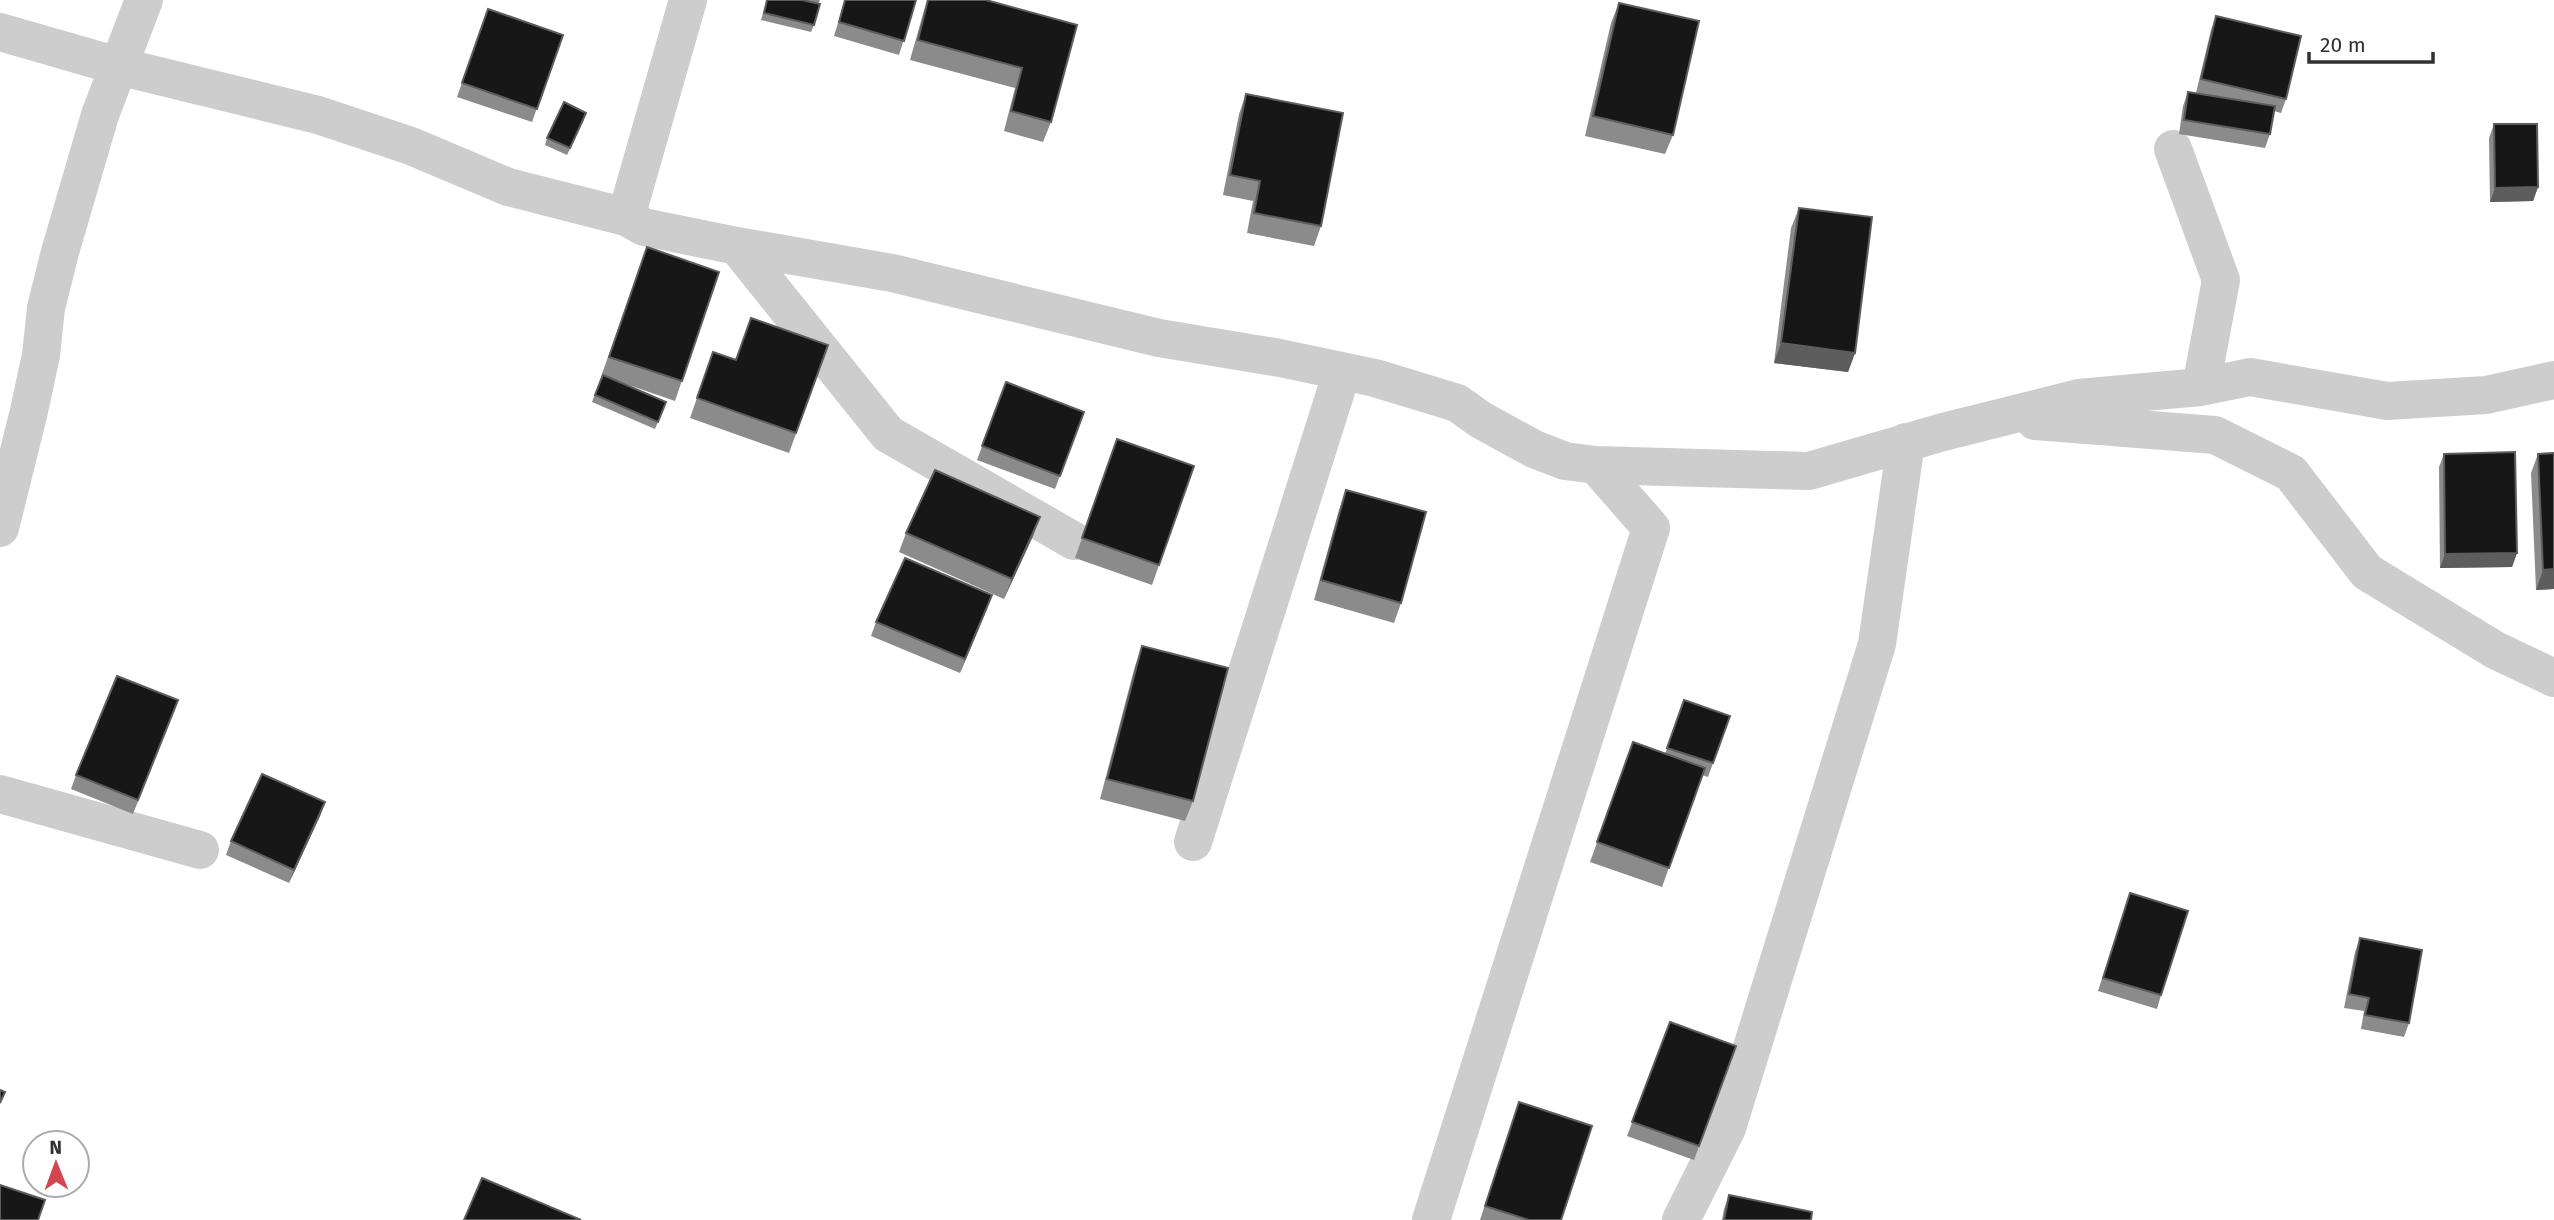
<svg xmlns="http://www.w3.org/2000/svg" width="2554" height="1220" font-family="'Fira Sans',sans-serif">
  <rect width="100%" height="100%" fill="#fff"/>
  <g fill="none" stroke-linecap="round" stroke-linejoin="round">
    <!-- minor -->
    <path stroke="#cdcdcd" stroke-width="38" d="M0,32L118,66L318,115L411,146L508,187L626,217L644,227L737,246L892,273L1159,338L1280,358L1375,378L1457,403L1481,420L1534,449L1565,461L1596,465L1809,471L1943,432L2079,398L2201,387L2250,377L2387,401L2486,395L2554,380
      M2173,149L2221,280L2201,387
      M626,217L688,0
      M737,246L888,434L1074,541
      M2035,421L2215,435L2291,473L2367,572L2495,650L2554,678
      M0,528L29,411L41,355L46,308L60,252L100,115L144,0
      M0,794L200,850
      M1193,842L1342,372
      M1431,1220L1651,528L1596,465
      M1681,1220L1727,1128L1877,644L1906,442"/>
  </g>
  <!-- wall -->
  <path fill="#8b8b8b" d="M767,0H802L814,25L811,32L761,20Z
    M803,0H820L818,4Z
    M845,0H916L899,55L834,36Z
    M927,0H986L1051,122L1043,142L1004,131L1015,88L910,60Z
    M1619,3L1673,135L1665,154L1585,136L1611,23Z
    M488,9L563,35L532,122L457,97Z
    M2216,16L2286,99L2281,113L2274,111L2270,134L2265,148L2179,134L2183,106L2188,92L2196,93L2211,30Z
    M1246,94L1321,226L1314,246L1247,233L1253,201L1223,195L1239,114Z
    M584,120L567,155L545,145L547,138Z
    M2494,124L2538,187L2533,201L2490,202L2489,138Z
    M1799,208L1855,353L1848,372L1774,363L1791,228Z
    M640,267L719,272L675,401L617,381L666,402L655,429L592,402Z
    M828,345L789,453L690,418L713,352L736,360Z
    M1006,382L1084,412L1055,489L977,460Z
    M1117,439L1194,466L1152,585L1075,558Z
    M2554,453V589L2536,590L2531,473L2538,454Z
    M2444,454L2517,553L2512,567L2440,568L2439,467Z
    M1346,490L1401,603L1394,623L1314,600L1339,510Z
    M906,533L1033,536L1004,599L899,552Z
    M992,595L960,673L871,636L876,622Z
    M1142,646L1193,801L1185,821L1100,799L1135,666Z
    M1684,700L1730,716L1708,777L1702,775L1662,887L1590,862L1633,742L1665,754Z
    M173,714L133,814L71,789L76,775Z
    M325,802L320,816L289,883L226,855L231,841Z
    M2130,893L2161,995L2157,1009L2098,991Z
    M2360,938L2409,1023L2404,1037L2361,1029L2364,1011L2344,1008L2355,952Z
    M1670,1022L1736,1046L1694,1160L1627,1136Z
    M1519,1102L1561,1220H1480Z
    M1729,1195L1811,1220H1722L1724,1209Z"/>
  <!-- shaded-wall -->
  <path fill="#5d5d5d" d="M2538,187L2533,201L2490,202L2495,188Z
    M1781,343L1855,353L1848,372L1774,363Z
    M1040,517L1033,536L1004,599L1012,579Z
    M2517,553L2512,567L2440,568L2445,554Z
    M2554,569V589L2536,590L2543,570Z
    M992,595L987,609L960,673L965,659Z
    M325,802L320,816L289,883L294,870Z"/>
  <!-- building -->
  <path fill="#171717" stroke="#5d5d5d" stroke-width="2" d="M767,0H802L820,4L814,25L764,13Z
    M845,0H916L904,41L839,22Z
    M928,0H986L1077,25L1051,122L1011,111L1022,68L918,40Z
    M1619,3L1699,21L1673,135L1593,116Z
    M488,9L563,35L537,109L462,83Z
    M2216,16L2301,36L2286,99L2201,79Z
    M2188,92L2275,106L2270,134L2184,120Z
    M1246,94L1343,113L1321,226L1254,213L1260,181L1230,175Z
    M564,102L586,113L570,148L547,138Z
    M2494,124H2537L2538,187L2495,188Z
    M1799,208L1872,217L1855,353L1781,343Z
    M647,247L719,272L682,381L609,357Z
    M751,318L828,345L796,433L697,398L713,352L736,360Z
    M603,375L666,402L658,422L595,395Z
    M1006,382L1084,412L1060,476L982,446Z
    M1117,439L1194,466L1159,565L1082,538Z
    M2515,452L2517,553L2445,554L2444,454Z
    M2554,453V569L2543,570L2538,454Z
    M935,470L1040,517L1012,579L906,533Z
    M1346,490L1426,512L1401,603L1321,580Z
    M905,558L992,595L965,659L876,622Z
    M1142,646L1228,668L1193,801L1107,779Z
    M117,676L178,700L138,800L76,775Z
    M1684,700L1730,716L1713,763L1667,748Z
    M1633,742L1705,768L1669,868L1597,842Z
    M262,774L325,802L294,870L231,841Z
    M2130,893L2188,911L2161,995L2103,978Z
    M2360,938L2422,950L2409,1023L2365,1015L2369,998L2349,994Z
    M1670,1022L1736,1046L1699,1146L1632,1122Z
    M0,1090L5,1092L0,1103Z
    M1519,1102L1592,1126L1561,1220H1529L1485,1206Z
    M482,1178L581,1220H464Z
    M0,1185L45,1200L38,1220H0Z
    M1729,1195L1812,1212L1811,1220H1724Z"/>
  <!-- north arrow -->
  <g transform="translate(56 1164) rotate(359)"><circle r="33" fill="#ffffff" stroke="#acacac" stroke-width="2"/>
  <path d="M0-5L12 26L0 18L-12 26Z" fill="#d2474f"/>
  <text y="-10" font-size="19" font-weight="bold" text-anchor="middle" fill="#303030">N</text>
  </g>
  <!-- scale -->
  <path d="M2309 52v10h124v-10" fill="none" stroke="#303030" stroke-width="3.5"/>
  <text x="2320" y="52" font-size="21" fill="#303030" stroke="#ffffff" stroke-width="5" paint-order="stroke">20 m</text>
</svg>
